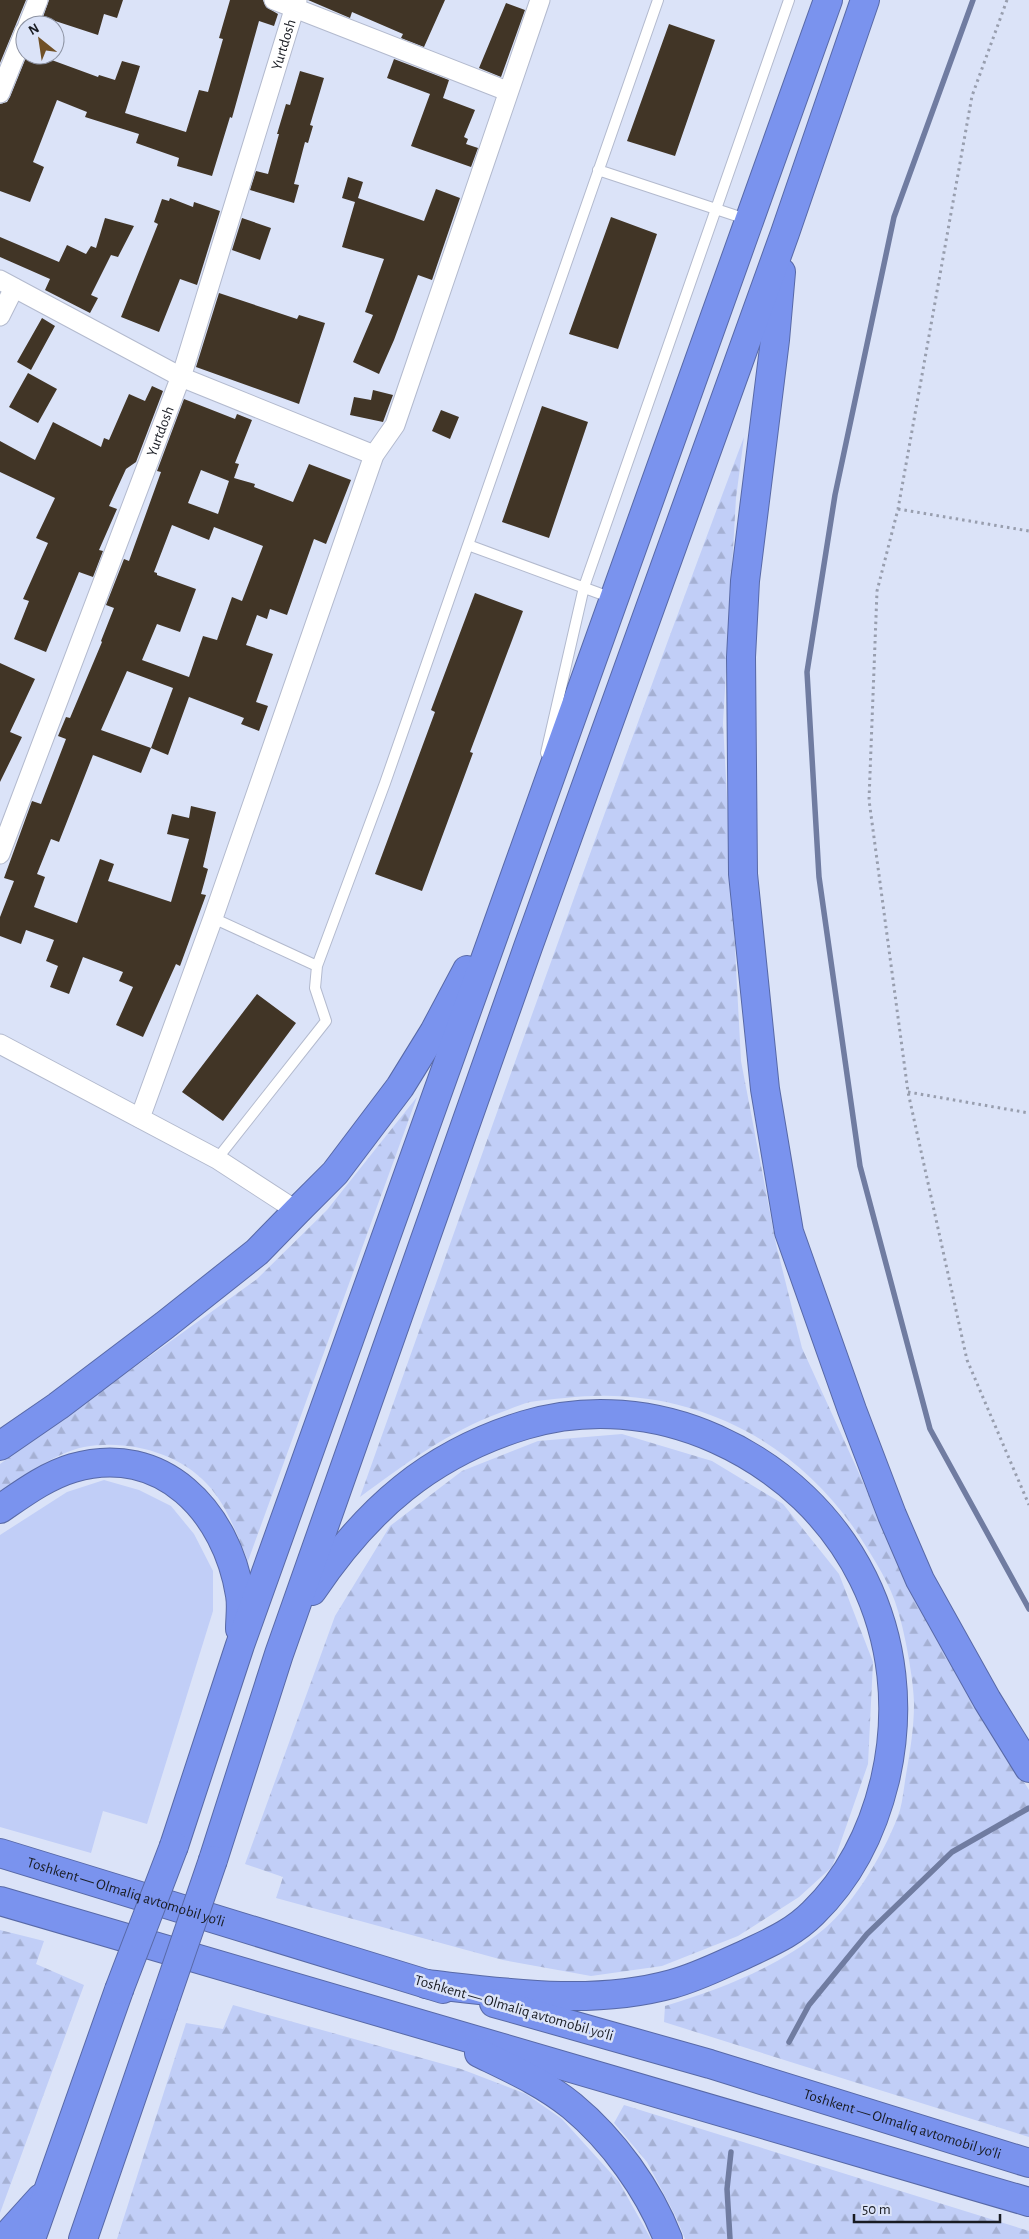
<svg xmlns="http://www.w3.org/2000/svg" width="1029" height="2239" font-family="'Alegreya Sans',sans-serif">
  <defs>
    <pattern id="forest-firs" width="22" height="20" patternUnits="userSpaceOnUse" patternTransform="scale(1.25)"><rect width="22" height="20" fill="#c1cef7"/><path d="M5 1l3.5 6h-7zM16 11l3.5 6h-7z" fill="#a5b0d3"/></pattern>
  </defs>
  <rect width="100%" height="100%" fill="#dbe3f8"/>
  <!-- grass -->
  <path fill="#c1cef7" d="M104,1480L139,1490L171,1506L194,1534L213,1571V1611L147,1824L103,1811L91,1853L0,1827V1535L67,1492Z"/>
  <!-- forest -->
  <path fill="url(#forest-firs)" d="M744,437L736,498L723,723L741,1061L776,1244L802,1348L909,1583L978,1708L1029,1790V2137L664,2022L665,2006C723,1988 777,1968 824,1929C854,1904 888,1847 900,1810C903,1799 904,1786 906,1775C910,1752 914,1728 914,1704C914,1682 905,1633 898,1611C891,1585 874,1559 860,1537C794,1436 685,1384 565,1398C554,1399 541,1400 530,1402C521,1404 511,1409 502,1412C449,1431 405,1464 360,1497C486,1143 611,789 744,437Z
    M417,1097L248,1561C237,1535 227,1505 207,1484C178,1452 126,1439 84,1447C55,1453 25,1476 0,1491V1464L257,1279L327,1210Z
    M622,1434L712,1461L783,1504L839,1574L873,1662L868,1764L832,1867L799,1897L738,1936L662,1966L591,1976L503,1960L276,1898L283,1877L245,1864L335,1616L390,1526L462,1471L538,1441Z
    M0,1930L44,1941L36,1964L84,1985L0,2213Z
    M233,2005L461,2069L526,2094L562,2119L619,2182L651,2239H117L186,2023L223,2029Z
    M624,2105L1029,2231V2239H685L676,2217L647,2162L614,2123Z"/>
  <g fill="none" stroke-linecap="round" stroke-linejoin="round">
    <!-- stream -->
    <path stroke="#707ca1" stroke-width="5.5" d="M973,0L894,217L835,495L807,672L819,877L860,1166L930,1429L1029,1609
      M789,2042L809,2005L867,1934L952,1852L1029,1808
      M730,2239L727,2189L731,2152"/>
  </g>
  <!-- building -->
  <path fill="#413526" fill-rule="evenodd" d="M0,0H26L0,63Z
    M49,0H123L117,18L104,14L98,35L43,17Z
    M230,0H263L266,7L278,14L274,26L259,21L232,118L230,117L212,176L177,166L179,158L136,143L139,134L85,117L87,112L57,100L33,162L44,167L30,202L0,191V104L7,102L10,97L27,55H38L98,77L99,75L115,80L122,61L140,66L125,113L186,132L199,90L208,92L223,39L219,38Z
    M308,0H445L424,47L401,38L403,34L352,12L350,18Z
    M506,3L525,10L501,77L479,68Z
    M669,24L715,40L675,156L627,141Z
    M394,59L449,80L443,98L475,110L464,137L468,139L466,144L478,148L471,167L411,146L430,94L387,78Z
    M300,71L324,78L310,125L313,126L308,143L305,142L294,184L299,185L294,203L250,190L256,171L268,174L279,134H277L286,104L290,105Z
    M348,177L363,182L358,198L424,221L436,189L460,198L432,280L418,275L394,340L379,374L353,362L373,315L365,312L384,259L342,247L355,202L342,198Z
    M170,198L193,207L194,202L220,211L197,285L180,279L159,332L121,317L158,224L154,222L162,199L169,201Z
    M611,217L657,234L618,349L569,334Z
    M105,218L134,226L118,257L111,255L91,295L98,298L90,313L45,290L50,279L0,257V237L59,262L67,245L86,254L91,246L96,248Z
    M242,218L271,228L260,260L232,250Z
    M219,293L297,319L299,315L325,323L299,404L196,367Z
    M42,318L55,326L31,370L17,362Z
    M28,373L57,389L38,423L9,407Z
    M152,386L163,391L136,462L126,469L109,506L117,509L99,550L103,551L93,577L79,572L46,652L14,639L29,601L23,599L48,543L36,538L55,498L0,472V441L35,460L53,422L101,447L104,438L109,440L129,394L145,401Z
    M373,390L393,395L383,422L350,415L354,397L371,400Z
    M184,399L235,419L237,414L252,420L235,463L239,464L234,478L255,484L254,487L293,502L309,464L351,480L326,544L314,539L287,615L270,609L267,619L257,615L246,645L273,654L256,702L268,706L259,731L241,724L244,718L189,697L168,755L151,748L141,773L93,755L59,842L51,839L37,874L45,877L34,907L77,923L100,859L114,864L108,881L171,902L189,839L167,834L172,814L189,818L191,806L216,812L203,867L208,869L201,894L206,895L180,966L176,964L143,1037L116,1025L133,987L119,981L123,972L83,957L69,994L50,987L58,966L46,961L54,940L26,930L21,944L0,936V917L14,881L4,878L32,801L41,804L66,739L58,736L66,717L70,718L102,642L101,641L114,608L106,605L124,559L129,561L134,547L161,472L157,471ZM201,470L229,481L218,514L188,503ZM172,525L209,540L214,527L263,546L242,601L232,597L217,640L203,636L189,677L142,660L157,624L180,632L196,589L157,575V573L154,572ZM127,671L173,688L151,748L101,730Z
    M542,406L588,422L549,538L502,522Z
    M441,410L459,417L450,439L432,431Z
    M475,593L523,611L470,752L473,753L422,891L375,874L435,712L431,710Z
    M0,663L35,679L10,732L22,737L0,782Z
    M257,994L296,1023L223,1121L182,1092Z"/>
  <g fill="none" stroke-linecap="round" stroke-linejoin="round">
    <defs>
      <path id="lane" d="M598,170L749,220
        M468,545L612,598
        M546,753L584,587L789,0
        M213,918L317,966
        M217,1159L326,1021L315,988L317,966L385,783L658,0"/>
      <g id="street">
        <path d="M274,0L507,91"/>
        <path d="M28,25L38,0"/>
        <path d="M0,93L25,31"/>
        <path d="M0,280L181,377L374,455"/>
        <path d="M0,316L14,288"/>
        <path id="s1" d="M0,854L184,368L297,0"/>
        <path d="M0,1044L217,1159L297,1211"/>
        <path d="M140,1118L213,918L374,455L395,425L540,0"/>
      </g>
      <g id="highway">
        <path d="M781,272L775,340L745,581L741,657L743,874L765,1089L789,1232L852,1410L892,1515L920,1580L987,1700L1029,1768"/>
        <path d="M0,1446L58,1406L165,1325L257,1252L297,1211L335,1173L400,1087L434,1032L467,970"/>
        <path d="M0,1509C22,1494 46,1476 73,1468C162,1442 227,1512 240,1595C242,1606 240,1618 240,1629"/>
        <path d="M312,1591C367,1509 430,1454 525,1425C588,1406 656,1412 716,1439C850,1499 918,1637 885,1780C873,1830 850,1877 813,1913C793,1933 771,1942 746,1954C721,1965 698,1977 672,1984C592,2006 507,1993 426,1984"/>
        <path d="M174,1846L240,1645L828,0"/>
        <path id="s2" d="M0,1853L443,1989"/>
        <path d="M213,1860L279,1654L528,947L785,233L865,0"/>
        <path d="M0,1901L1029,2202"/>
        <path id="s3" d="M494,2003L710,2064L1029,2163"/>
        <path d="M479,2053C510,2068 544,2083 572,2106C613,2140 649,2190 668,2239"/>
        <path d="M4,2239L41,2198"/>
        <path d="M31,2239L119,1990"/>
        <path d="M83,2239L163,2006"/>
      </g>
    </defs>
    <!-- lane casing -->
    <use href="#lane" stroke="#b3bace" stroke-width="12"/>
    <!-- street casing -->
    <use href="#street" stroke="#b3bace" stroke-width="21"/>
    <!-- highway casing -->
    <use href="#highway" stroke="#5869a7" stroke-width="30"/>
    <!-- path -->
    <path stroke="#989eae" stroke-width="3" stroke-dasharray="2.5 4" stroke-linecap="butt" d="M1007,0L972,96L898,509L877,591L869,800L908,1092L967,1360L1029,1505
      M898,509L1029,531
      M908,1092L1029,1113"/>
    <!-- lane -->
    <use href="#lane" stroke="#fff" stroke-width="10"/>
    <!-- street -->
    <use href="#street" stroke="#fff" stroke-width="19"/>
    <!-- highway -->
    <use href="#highway" stroke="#7a93ee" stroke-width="28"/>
    <defs>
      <path id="highway-bridge" d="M119,1990L174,1846
        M163,2006L213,1860"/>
    </defs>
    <!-- highway-bridge casing -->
    <use href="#highway-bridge" stroke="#5869a7" stroke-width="30" stroke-linecap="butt"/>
    <!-- highway-bridge -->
    <use href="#highway-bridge" stroke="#7a93ee" stroke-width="28"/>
  </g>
  <g text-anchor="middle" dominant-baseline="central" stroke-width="5" stroke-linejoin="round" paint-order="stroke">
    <!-- street labels -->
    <g font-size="15" fill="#191c23" stroke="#dbe3f8">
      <text stroke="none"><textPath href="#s1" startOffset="858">Yurtdosh</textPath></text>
      <text stroke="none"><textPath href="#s1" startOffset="452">Yurtdosh</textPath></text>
      <text stroke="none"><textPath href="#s2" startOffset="132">Toshkent — Olmaliq avtomobil yo‘li</textPath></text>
      <text transform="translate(514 2008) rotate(16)">Toshkent — Olmaliq avtomobil yo‘li</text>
      <text stroke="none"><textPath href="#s3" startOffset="426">Toshkent — Olmaliq avtomobil yo‘li</textPath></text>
    </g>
  </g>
  <!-- north arrow -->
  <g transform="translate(40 40) rotate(330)"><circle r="24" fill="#dbe3f8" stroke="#8d93a3"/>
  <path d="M0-4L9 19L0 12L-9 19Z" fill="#705026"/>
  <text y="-8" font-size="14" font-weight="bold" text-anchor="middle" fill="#191c23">N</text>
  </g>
  <!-- scale -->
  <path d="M854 2214v8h146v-8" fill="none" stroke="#191c23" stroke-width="2.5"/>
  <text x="862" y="2214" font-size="15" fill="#191c23" stroke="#dbe3f8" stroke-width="4" paint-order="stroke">50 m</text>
</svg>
